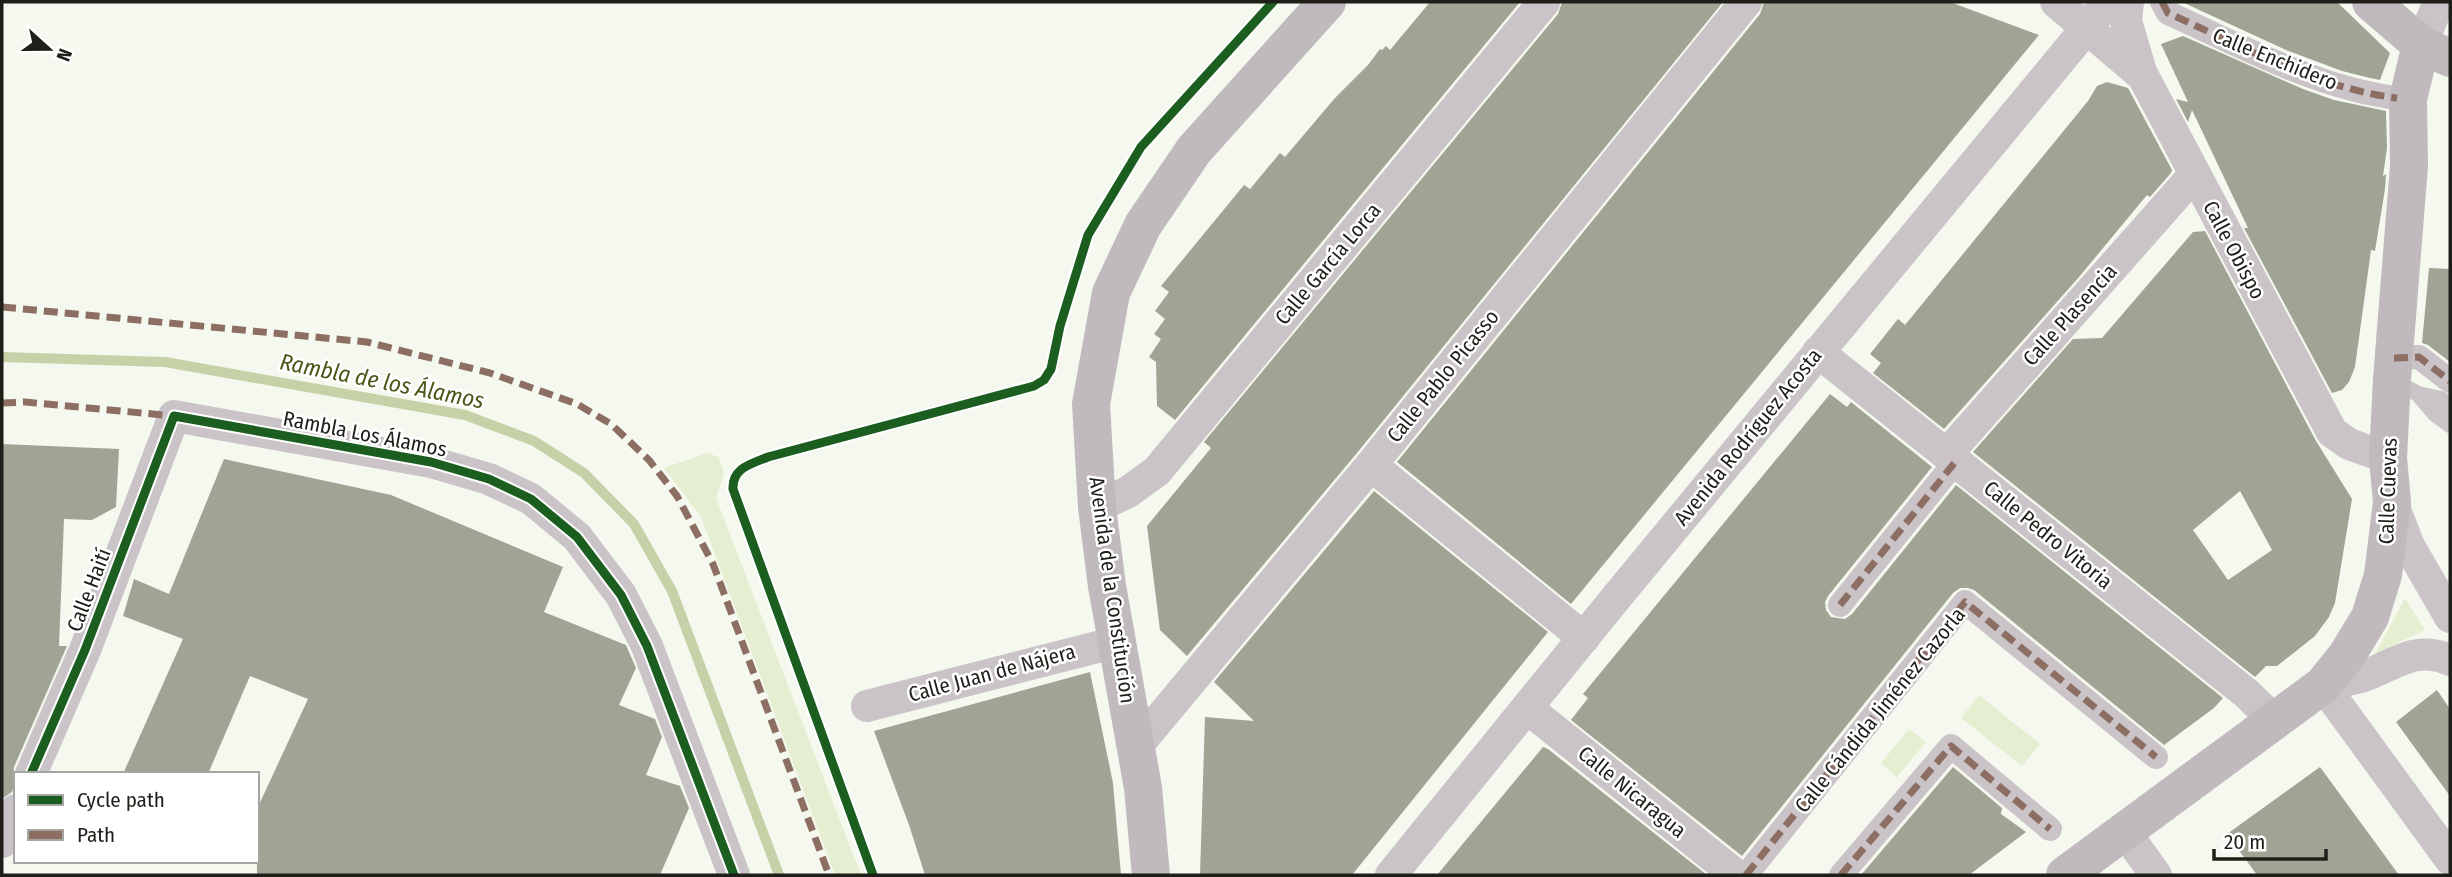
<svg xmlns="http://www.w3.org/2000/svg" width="2452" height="877" font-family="'Fira Sans Condensed',sans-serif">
  <rect width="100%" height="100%" fill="#f5f8ee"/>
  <!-- green -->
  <path fill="#e6eed1" d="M707,453L719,457L724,473L716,498L861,875H835L701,517L664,468Z
    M2405,598L2425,630L2375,654Z
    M1979,695L2040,744L2022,766L1961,718Z
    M1909,729L1926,742L1897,777L1881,763Z"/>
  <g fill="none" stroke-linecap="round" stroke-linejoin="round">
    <!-- stream -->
    <path stroke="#c7d1a7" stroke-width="10" d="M2,357L165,362L465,415L534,441L584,473L634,524L672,591L779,875"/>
  </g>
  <!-- building -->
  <path fill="#a0a495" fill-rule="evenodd" d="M1430,2H1520L1175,420L1157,406L1156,362L1149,357L1161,339L1154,334L1165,319L1155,311L1169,292L1161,286L1244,185L1250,189L1280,153L1285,157L1335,98L1368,65L1380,49L1382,50L1386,46L1390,50Z
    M1562,2H1723L1357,453L1187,656L1160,630L1147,526L1211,448L1204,442L1558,14Z
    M1764,2H1950L2039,35L1571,604L1397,462L1760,14Z
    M2182,2H2337L2390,53L2380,80L2370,78L2342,71L2286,50Z
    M2183,36L2303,89L2334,100L2386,111L2387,148L2383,176L2386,174L2385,189L2375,251L2371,250L2355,367L2349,382L2342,390L2332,393L2244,228H2248L2192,110L2188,122L2176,99L2188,102L2161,44Z
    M2107,82L2128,88L2172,170L2171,173L2150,197L2147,195L2079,277L1944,429L1873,373L1881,363L1870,354L1898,319L1905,325L2088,101L2097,86Z
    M2205,231L2316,441L2352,499L2335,603L2329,617L2315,636L2277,666H2266L2255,677L1973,452L2073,339L2102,338L2193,232ZM2240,491L2272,550L2228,580L2193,530Z
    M2429,268L2450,269V362L2428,345L2422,343Z
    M1830,394L1847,407L1851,402L1932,467L1828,596L1825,602L1826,610L1831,617L1845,619L1852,614L1956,485L2223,698L2214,708L2164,745L1974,590L1968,588H1960L1953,593L1742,856L1571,720L1588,698L1583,694Z
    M2,444L119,449L116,507L92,520L64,519L59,646H67L14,767L13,775L15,783L12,792L2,799Z
    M224,459L391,495L563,567L544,612L626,645L636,668L619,705L655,719L662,737L646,775L680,786L689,808L660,875H257V809L308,699L250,676L208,774H123L183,639L123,616L134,579L169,594Z
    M1374,491L1548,632L1352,875H1200L1205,717L1254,721L1214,682Z
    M1090,672L1113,783L1121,875H925L909,825L874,731Z
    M2437,690L2450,709V796L2396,722Z
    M1543,747L1548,749L1707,875H1437Z
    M1953,767L2002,808L2001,814L2026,832L1969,875H1861Z
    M2320,767L2399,875H2257L2227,834Z"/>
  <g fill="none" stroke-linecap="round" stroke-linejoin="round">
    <!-- service -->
    <path stroke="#cac3c7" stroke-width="16" d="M2394,381L2418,394L2435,414L2450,425
      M2418,394L2441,399L2450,406"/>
    <!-- pedestrian -->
    <path stroke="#cac3c7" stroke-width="24" d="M2162,2L2168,13C2242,46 2316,88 2397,98
      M2394,358L2419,357L2450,381
      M1840,605L1956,461
      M1746,875L1965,602L2156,757
      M1841,875L1951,746L2050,829"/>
    <!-- minor -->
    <path stroke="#cac3c7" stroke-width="32" d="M2056,2L2143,76L2332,432L2349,444L2388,458
      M2128,2L2126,21L2142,75
      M2421,45L2439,2
      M1818,352L2246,693L2275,721
      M1947,454L2194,175
      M1371,465L1584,638
      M2392,502L2409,546L2450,617
      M1097,507L1128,492L1157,471L1544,2
      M2450,660C2412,644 2393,667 2361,677C2349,680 2336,682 2323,685L2450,859
      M867,706L1117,642
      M1527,708L1736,875
      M1136,747L1371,465L1746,2
      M31,774L85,650L174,416L431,462L489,479L531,499L577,537L621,595L647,646L734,875
      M2125,832L2156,875
      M2,842L16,810
      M1391,875L1615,599L2108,2"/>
    <!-- secondary -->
    <path stroke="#c0b9bd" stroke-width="38" d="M2371,2L2421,45L2450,58
      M1151,875L1143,788L1107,586L1097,507L1091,404L1111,293L1143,225L1194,150L1327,2
      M2065,875L2323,685L2347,655L2370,617L2383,575L2392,502L2388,458L2392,379L2409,166L2408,99L2421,45"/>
    <!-- quiet -->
    <path stroke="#8d6e63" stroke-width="7" stroke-dasharray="14 7" stroke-linecap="butt" d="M2162,2L2168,13C2242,46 2316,88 2397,98
      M2,307L367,342L490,373L577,404L611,424L649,460L677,496L713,564L829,875
      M2394,358L2419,357L2450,381
      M2,403L25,402L174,416
      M1840,605L1956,461
      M1746,875L1965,602L2156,757
      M1841,875L1951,746L2050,829"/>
    <defs>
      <path id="cycleway" d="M31,774L85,650L174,416L431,462L489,479L531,499L577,537L621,595L647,646L734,875
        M873,875L733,489C732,468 751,464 768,457L1034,386L1044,380L1051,369L1060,326L1088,235L1141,147L1273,2"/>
    </defs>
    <!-- cycleway casing -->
    <use href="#cycleway" stroke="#fff" stroke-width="13"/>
    <!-- cycleway -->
    <use href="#cycleway" stroke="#1b5e20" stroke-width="9"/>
  </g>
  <g text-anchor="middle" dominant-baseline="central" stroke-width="5" stroke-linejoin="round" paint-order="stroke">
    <!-- street labels -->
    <g font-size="21" fill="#1e1f19" stroke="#fff">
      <text transform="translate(2275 59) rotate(22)">Calle Enchidero</text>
      <text transform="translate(2234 250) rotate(62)">Calle Obispo</text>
      <text transform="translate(1328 264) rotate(-50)">Calle García Lorca</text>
      <text transform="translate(2070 315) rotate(-48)">Calle Plasencia</text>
      <text transform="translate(1443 376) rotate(-51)">Calle Pablo Picasso</text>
      <text transform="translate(365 434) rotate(11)">Rambla Los Álamos</text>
      <text transform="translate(1748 437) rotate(-51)">Avenida Rodríguez Acosta</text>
      <text transform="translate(2388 491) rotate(-88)">Calle Cuevas</text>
      <text transform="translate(2048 535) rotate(39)">Calle Pedro Vitoria</text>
      <text transform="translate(89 590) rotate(-69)">Calle Haití</text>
      <text transform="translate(1112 590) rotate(82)">Avenida de la Constitución</text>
      <text transform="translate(992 673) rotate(-15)">Calle Juan de Nájera</text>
      <text transform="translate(1880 710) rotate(-51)">Calle Cándida Jiménez Cazorla</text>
      <text transform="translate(1632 792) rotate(39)">Calle Nicaragua</text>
    </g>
    <!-- water labels -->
    <g font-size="23" font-style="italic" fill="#4b5618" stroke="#fff">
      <text transform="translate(382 381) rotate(11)">Rambla de los Álamos</text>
    </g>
  </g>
  <!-- border -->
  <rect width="2452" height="877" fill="none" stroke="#1e1f19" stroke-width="7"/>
  <!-- legend -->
  <rect x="14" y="772" width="245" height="91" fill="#ffffff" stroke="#a5a5a3" stroke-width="2"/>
  <rect x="28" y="795" width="35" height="10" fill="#1b5e20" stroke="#a5a5a3" stroke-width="2"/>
  <text x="77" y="807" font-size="21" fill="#1e1f19">Cycle path</text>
  <rect x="28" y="830" width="35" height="10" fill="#8d6e63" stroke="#a5a5a3" stroke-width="2"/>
  <text x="77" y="842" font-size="21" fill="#1e1f19">Path</text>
  <!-- north arrow -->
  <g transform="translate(49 49) rotate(111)" stroke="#ffffff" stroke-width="5" paint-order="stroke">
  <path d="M0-5L12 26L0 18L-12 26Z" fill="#1e1f19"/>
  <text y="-10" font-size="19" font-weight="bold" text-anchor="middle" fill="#1e1f19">N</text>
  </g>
  <!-- scale -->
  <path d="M2214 849v10h112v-10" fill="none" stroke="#1e1f19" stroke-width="3.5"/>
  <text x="2224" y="849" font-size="21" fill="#1e1f19" stroke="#ffffff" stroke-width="5" paint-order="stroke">20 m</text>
</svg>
